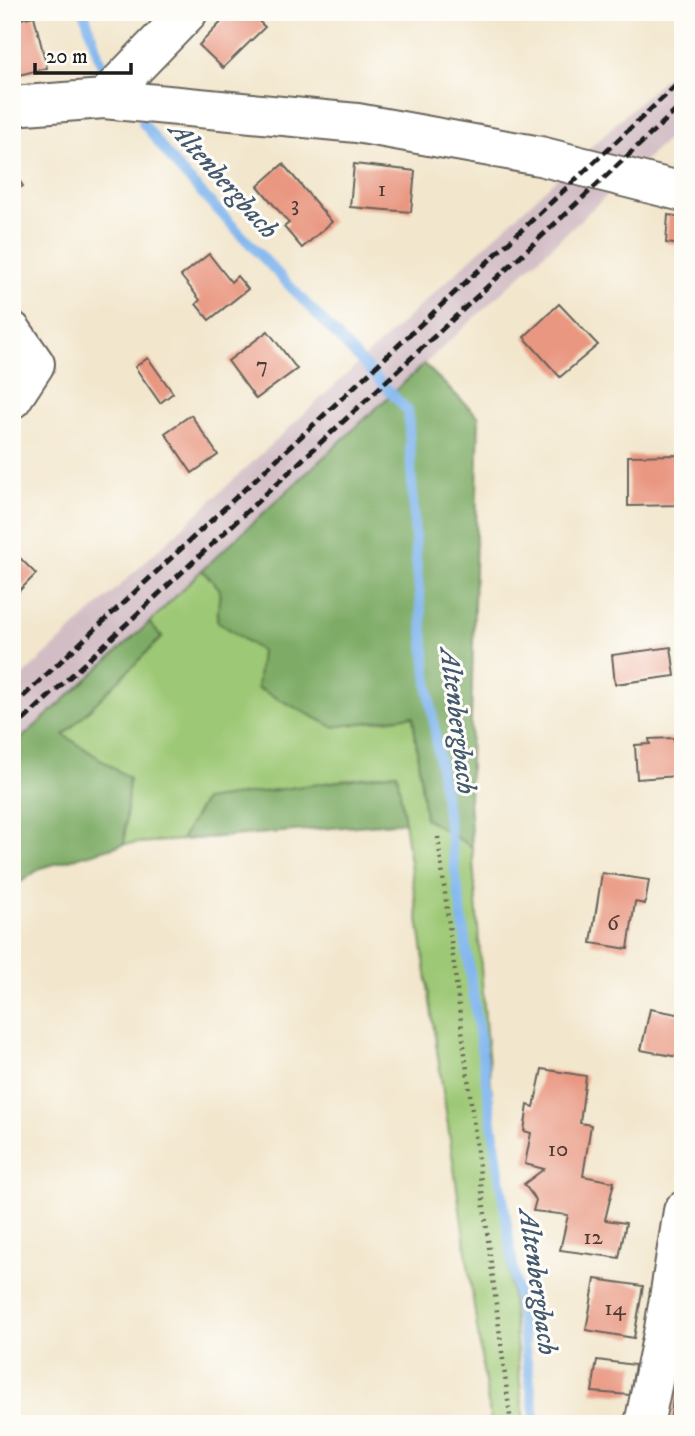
<svg xmlns="http://www.w3.org/2000/svg" width="695" height="1436" font-family="'IM FELL DW Pica',serif">
  <rect width="100%" height="100%" fill="#fdfcf7"/>
  <filter id="ink" filterUnits="userSpaceOnUse"><feTurbulence type="fractalNoise" baseFrequency=".0143" numOctaves="2"/><feDisplacementMap in="SourceGraphic" scale="14" xChannelSelector="R" yChannelSelector="G"/><feConvolveMatrix kernelMatrix="1 2 1 2 8 2 1 2 1" color-interpolation-filters="sRGB"/></filter>
  <filter id="wash" filterUnits="userSpaceOnUse"><feTurbulence type="fractalNoise" baseFrequency=".00686" numOctaves="4" result="noise"/><feDisplacementMap in="SourceGraphic" scale="28" xChannelSelector="R" yChannelSelector="G"/><feGaussianBlur stdDeviation="1.57" result="paint"/><feColorMatrix in="noise" values="0 0 0 0 0 0 0 0 0 0 0 0 0 0 0 0 0 1.4 0 .05"/><feComposite in="paint" operator="in"/></filter>
  <g filter="url(#wash)">
    <rect width="100%" height="100%" fill="#f2e6cc"/>
    <!-- industrial -->
    <path fill="#d2bdc5" d="M683,61V125L202,570L149,623L12,747V686Z"/>
    <!-- green -->
    <path fill="#9dc875" stroke="#5c7248" stroke-width="2" d="M202,570L220,589L217,621L261,651L333,727L413,716L425,818L472,847L486,1033L524,1424H491L397,773L204,800L181,840L124,844L129,778L63,735L162,637L149,623Z"/>
    <!-- forest -->
    <path fill="#7eac66" stroke="#4d6441" stroke-width="2" d="M424,364L479,417L469,799L472,847L425,818L413,716L333,727L257,688L261,651L217,621L220,589L202,570Z
      M149,623L162,637L64,735L129,778L124,844L41,868L12,888V747Z
      M397,773L405,822L181,840L204,800Z"/>
    <g fill="none" stroke-linecap="round" stroke-linejoin="round">
      <!-- stream -->
      <path stroke="#80b5ee" stroke-width="10" d="M84,12L101,64
        M143,123L179,169L408,411L416,559L428,684L536,1424"/>
    </g>
    <g id="blocks">
      <!-- building -->
      <path fill="#e99781" d="M231,12H249L265,27L223,68L199,45Z
        M34,16L47,68L19,75L12,46V21Z
        M283,164L332,222L302,248L284,227L289,223L258,186Z
        M354,164L415,171L411,212L350,207Z
        M12,170L23,186L12,193Z
        M668,215L683,217V245L666,243Z
        M209,254L231,282L237,276L248,289L209,320L196,304L200,300L181,276Z
        M559,304L598,345L560,377L524,337Z
        M268,331L297,369L256,399L228,361Z
        M148,358L173,393L160,403L135,367Z
        M191,415L218,455L192,473L165,433Z
        M679,455V473H683V494H680V505L628,506V456Z
        M12,550L36,574L12,598Z
        M671,647L675,676L615,684L612,655Z
        M674,738L677,776L637,779L635,745L650,744L649,739Z
        M602,873L649,880L645,904L635,902L628,949L591,943Z
        M650,1009L683,1015V1058L641,1050Z
        M542,1069L586,1076L580,1123L591,1125L583,1176L614,1182L605,1220L626,1223L619,1258L560,1250L568,1215L533,1211L536,1200L524,1184L544,1169L525,1164L531,1133L524,1131L528,1105L534,1107Z
        M595,1279L643,1286L634,1338L586,1330Z
        M597,1360L635,1365L630,1395L592,1392Z
        M676,1373L683,1374V1424H670Z"/>
    </g>
  </g>
  <g filter="url(#ink)">
    <use href="#blocks" fill-opacity="0" stroke="#67635a" stroke-width="2"/>
    <g fill="none" stroke-linecap="round" stroke-linejoin="round">
      <defs>
        <path id="street" d="M104,99L188,12
          M12,106L104,99L357,123L540,156L683,192
          M12,331L35,364L12,399
          M644,1424L664,1329L683,1211"/>
      </defs>
      <!-- street casing -->
      <use href="#street" stroke="#67635a" stroke-width="42"/>
      <!-- path -->
      <path stroke="#67635a" stroke-width="4.5" stroke-dasharray="2 5" stroke-linecap="butt" d="M438,837L511,1424"/>
      <!-- street -->
      <use href="#street" stroke="#fff" stroke-width="38"/>
      <!-- rail -->
      <path stroke="#1c1c1c" stroke-width="5" stroke-dasharray="10 5" stroke-linecap="butt" d="M12,707L683,79
        M12,731L683,104"/>
    </g>
  </g>
  <g text-anchor="middle" dominant-baseline="central" stroke-width="6" stroke-linejoin="round" paint-order="stroke">
    <!-- number labels -->
    <g font-size="23" fill="#4f3b35">
      <text x="382" y="189">1</text>
      <text x="295" y="204">3</text>
      <text x="262" y="365">7</text>
      <text x="613" y="923">6</text>
      <text x="558" y="1149">10</text>
      <text x="593" y="1237">12</text>
      <text x="615" y="1308">14</text>
    </g>
    <!-- water labels -->
    <g font-size="28" font-style="italic" fill="#445970" stroke="#fdfcf7">
      <text transform="translate(224 180) rotate(48)">Altenbergbach</text>
      <text transform="translate(458 721) rotate(83)">Altenbergbach</text>
      <text transform="translate(538 1282) rotate(82)">Altenbergbach</text>
    </g>
  </g>
  <!-- margin -->
  <rect width="695" height="1436" fill="none" stroke="#fdfcf7" stroke-width="42"/>
  <!-- scale -->
  <path d="M35 63v10h96v-10" fill="none" stroke="#1c1c1c" stroke-width="3.5"/>
  <text x="46" y="63" font-size="21" fill="#1c1c1c" stroke="#fdfcf7" stroke-width="5" paint-order="stroke">20 m</text>
</svg>
